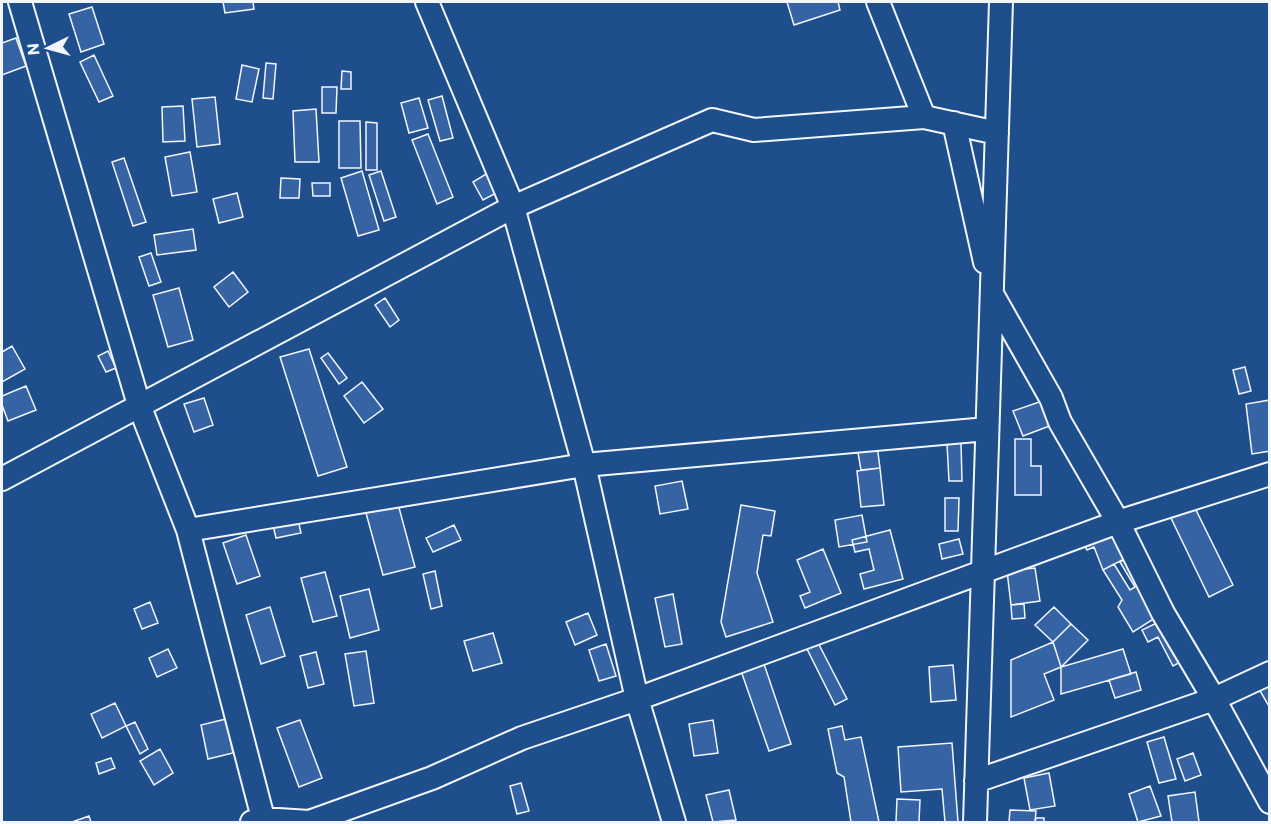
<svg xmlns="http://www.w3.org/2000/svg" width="1271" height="824" font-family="Commissioner,sans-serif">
  <rect width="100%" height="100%" fill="#1f4e8c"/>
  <!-- building -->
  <path fill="#3563a3" stroke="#f2f6ff" stroke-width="1.5" d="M223,2H253L254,9L225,13Z
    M787,2H838L840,10L794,25Z
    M92,7L104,44L81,52L69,14Z
    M16,38L26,66L2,75V43Z
    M94,55L113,96L99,102L80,62Z
    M266,63L276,64L273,99L263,98Z
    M242,65L259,69L252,102L236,99Z
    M342,71L351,72V89H341Z
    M322,87H337L336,113H322Z
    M442,96L453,138L440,141L428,100Z
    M215,97L220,144L197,147L192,99Z
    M419,98L428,128L409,133L401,103Z
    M183,106L185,141L163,142L162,107Z
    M316,109L319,162H295L293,111Z
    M339,121H360L361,168H339Z
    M366,122L377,123V170H366Z
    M428,134L453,197L437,204L412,140Z
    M190,152L197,192L172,196L165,157Z
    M124,158L146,222L133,226L112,162Z
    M362,171L379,230L358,236L341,178Z
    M381,171L396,217L384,221L369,175Z
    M491,171L502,190L483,200L473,182Z
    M281,178L300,179L299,198H280Z
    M312,183H330V196H313Z
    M237,193L243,217L219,223L213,199Z
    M193,229L196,250L157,255L154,235Z
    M151,253L161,282L149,286L139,257Z
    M233,272L248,292L229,307L214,287Z
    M179,288L193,340L168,347L153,295Z
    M385,298L399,320L390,327L375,305Z
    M12,346L25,369L2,382V352Z
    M309,349L347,467L318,476L280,357Z
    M108,351L116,368L106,372L98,356Z
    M328,353L347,378L339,384L321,358Z
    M1245,367L1251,391L1239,394L1233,370Z
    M362,382L383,409L364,423L344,396Z
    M26,386L36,410L8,421L2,405V396Z
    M204,398L213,425L194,432L184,404Z
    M1051,398L1060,422L1023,436L1013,411Z
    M1270,400V451L1252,454L1246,404Z
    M1015,439H1031V466H1041V495H1015Z
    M961,443L962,481H949L947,444Z
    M877,445L880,468L861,470L857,447Z
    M880,468L884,505L861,507L857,471Z
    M682,481L688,509L660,514L655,486Z
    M945,498H959L958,531H945Z
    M398,504L415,567L383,575L366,513Z
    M741,505L775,511L771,536L763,535L757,573L773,622L726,637L721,622Z
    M1194,506L1233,585L1209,597L1171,518Z
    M862,515L867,542L839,547L835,520Z
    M298,520L301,533L276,538L273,525Z
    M454,525L461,540L433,552L426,538Z
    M890,530L903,579L864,589L860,574L874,570L869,549L855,552L852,540Z
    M1116,532L1128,557L1103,570L1094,547L1087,550L1085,546Z
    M246,535L260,576L237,584L223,543Z
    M959,539L963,554L942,559L939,544Z
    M823,549L841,593L805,608L800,596L810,592L797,560Z
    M1128,557L1163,613L1133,632L1118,607L1122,600L1103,570L1114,564L1130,590L1135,587L1120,562Z
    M1035,568L1040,601L1011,605L1007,571Z
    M435,571L442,606L431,609L423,574Z
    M325,572L337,616L313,622L301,578Z
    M369,589L379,630L350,638L340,596Z
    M673,594L682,644L665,647L655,598Z
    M150,602L158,623L142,629L134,609Z
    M1024,604L1025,618L1012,619L1011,605Z
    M270,607L285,656L261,664L246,615Z
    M1054,607L1071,624L1053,642L1035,625Z
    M588,613L597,635L575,645L566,622Z
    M1167,618L1188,658L1173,666L1158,637L1148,642L1142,630Z
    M1071,624L1088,640L1061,667L1053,642Z
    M493,633L502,663L473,671L464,641Z
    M813,633L847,699L835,705L802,639Z
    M1053,642L1061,667L1044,674L1054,700L1011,717V660Z
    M606,644L616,676L599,681L589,650Z
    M168,649L177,668L157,677L149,658Z
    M1123,649L1131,674L1061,694V667Z
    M366,651L374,703L354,706L345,654Z
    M316,652L324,684L308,688L300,656Z
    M763,661L791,744L769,751L740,668Z
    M953,665L956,700L931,702L929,667Z
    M1136,672L1141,690L1115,698L1109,680Z
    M1270,676V708L1256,684Z
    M115,703L126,726L102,738L91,714Z
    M226,719L233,753L208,759L201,725Z
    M300,720L322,778L299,787L277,728Z
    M713,720L718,753L694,756L689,724Z
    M135,722L148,749L140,754L126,726Z
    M842,726L845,740L861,737L879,822H851L844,777L837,773L828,729Z
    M1164,737L1176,779L1159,783L1147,742Z
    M952,743L958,822H945L942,789L901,792L898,747Z
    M160,749L173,773L154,785L140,761Z
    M1193,753L1201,775L1185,781L1177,759Z
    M111,758L115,768L99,774L96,763Z
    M1049,773L1055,806L1030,810L1024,778Z
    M521,783L529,811L517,814L510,786Z
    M1150,786L1161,816L1138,822L1129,794Z
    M729,790L736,820L713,822L706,795Z
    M1195,792L1199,822H1172L1168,796Z
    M897,799L920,800L919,822H896Z
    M1010,810L1036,811L1035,822H1009Z
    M89,816L91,822H72Z
    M1036,818H1044V822H1035Z"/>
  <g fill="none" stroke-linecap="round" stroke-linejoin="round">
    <defs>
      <path id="minor" d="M20,2L139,405L188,530L264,822
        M427,2L513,207L584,465L637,699L674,822
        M878,2L924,117
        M954,123L985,262
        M992,294L1051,398L1060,422L1118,522L1163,613L1214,699L1270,802
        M2,479L513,207L712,120L754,130L924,117L997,133
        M188,530L584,465L987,429
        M976,781L1214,699L1270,673
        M252,822L263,819L309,822L432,778L522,738L637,699L1118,522L1270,474
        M975,822L1001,2"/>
    </defs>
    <!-- minor casing -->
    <use href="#minor" stroke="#f2f6ff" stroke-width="26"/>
    <!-- minor -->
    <use href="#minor" stroke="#1f4e8c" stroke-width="22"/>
  </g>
  <!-- border -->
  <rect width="1271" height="824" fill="none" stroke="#f2f6ff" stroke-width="6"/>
  <!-- north arrow -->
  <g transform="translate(48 48) rotate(265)" stroke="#1f4e8c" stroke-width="4.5" paint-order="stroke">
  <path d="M0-4.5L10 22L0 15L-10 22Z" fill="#f2f6ff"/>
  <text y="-9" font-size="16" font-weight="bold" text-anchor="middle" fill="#f2f6ff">N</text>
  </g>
</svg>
